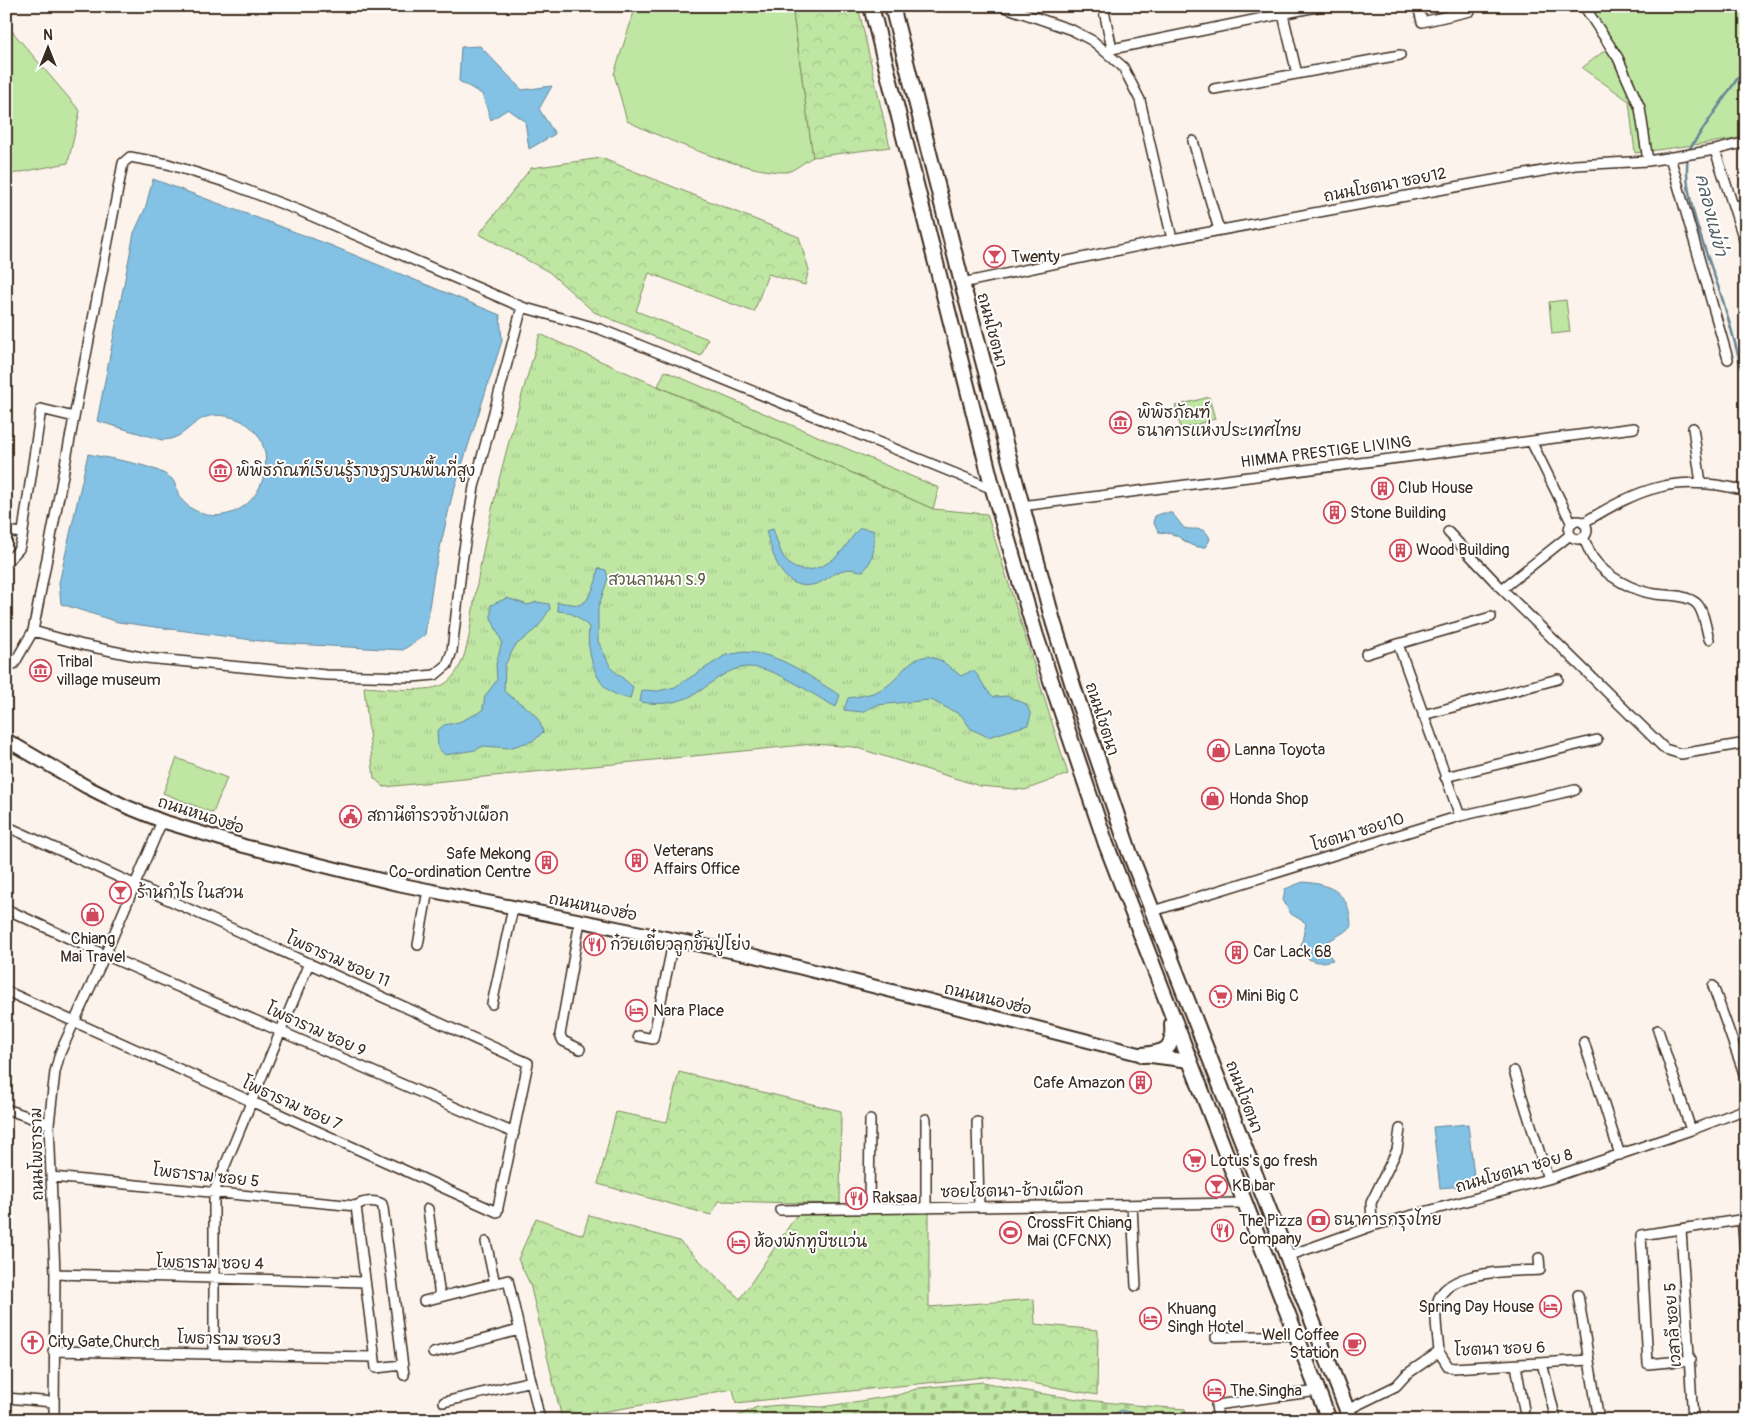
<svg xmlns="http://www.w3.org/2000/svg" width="1752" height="1426" font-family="Pangolin,'Playpen Sans Thai',sans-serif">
  <defs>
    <pattern id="forest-crowns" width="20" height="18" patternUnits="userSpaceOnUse" patternTransform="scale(1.25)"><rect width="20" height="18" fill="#bfe7a3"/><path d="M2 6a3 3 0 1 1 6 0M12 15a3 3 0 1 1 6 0" fill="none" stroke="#a5c68c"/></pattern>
    <pattern id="cemetery-stones" width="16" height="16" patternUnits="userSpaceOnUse" patternTransform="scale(1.25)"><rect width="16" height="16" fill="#bfe7a3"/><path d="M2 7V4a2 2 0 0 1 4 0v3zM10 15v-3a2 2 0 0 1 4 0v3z" fill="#a5c68c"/></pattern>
    <pattern id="park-tufts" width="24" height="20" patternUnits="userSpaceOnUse" patternTransform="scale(1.25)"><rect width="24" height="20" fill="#bfe7a3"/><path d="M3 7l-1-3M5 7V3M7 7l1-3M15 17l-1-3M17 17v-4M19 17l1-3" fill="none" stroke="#a5c68c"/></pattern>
  </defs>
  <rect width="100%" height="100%" fill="#fcf4ec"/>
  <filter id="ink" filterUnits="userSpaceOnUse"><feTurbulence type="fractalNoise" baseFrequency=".02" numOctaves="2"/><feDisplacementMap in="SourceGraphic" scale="10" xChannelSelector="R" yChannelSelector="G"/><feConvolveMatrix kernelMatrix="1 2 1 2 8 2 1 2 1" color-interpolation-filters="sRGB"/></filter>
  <g filter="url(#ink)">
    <!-- green -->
    <path fill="#bfe7a3" stroke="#7d8860" d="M636,6H792L813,157C805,161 794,171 786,172C745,173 664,139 627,121L614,74Z
      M1580,6H1746V134L1744,138L1635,153L1629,101L1582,68L1608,48Z
      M6,24L80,111L68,163L6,175Z
      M1566,300L1570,332L1552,334L1549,302Z
      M665,371L939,488L933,509L658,386Z
      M177,758L227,778L213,813L163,793Z"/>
    <!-- forest -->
    <path fill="url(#forest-crowns)" stroke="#7d8860" d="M792,6H858L890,147L813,157Z
      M601,158L799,237L809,270L805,285L768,274L754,312L649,273L636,311L708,339L701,356L594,312L549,272L479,234L531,168Z
      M679,1072L841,1111L840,1204L719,1201L711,1215L598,1184L616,1112L667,1122Z
      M929,1212V1307L1034,1299L1035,1324L1098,1330L1097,1395L994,1376L736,1403L733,1389L562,1419L530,1284L518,1259L536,1218L583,1235L589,1215L679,1241L740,1299L798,1213Z"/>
    <!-- cemetery -->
    <path fill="url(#cemetery-stones)" stroke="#7d8860" d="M983,1382C1050,1398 1117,1404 1185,1409L1187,1420H736V1417L757,1407L781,1405L822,1407L898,1395L919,1388Z"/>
    <!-- park -->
    <path fill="url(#park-tufts)" stroke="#7d8860" d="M540,334L933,509L987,514L1068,774L1025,790L980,786L854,747L813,744L384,787L374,778L364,687C383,688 431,694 446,683C468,667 470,628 474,603C488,511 513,423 540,334Z
      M1209,397L1215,419L1181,429L1175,406Z"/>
    <!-- water -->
    <path fill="#83c2e4" stroke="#668595" d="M480,46L522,90L552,86L539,109L555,134L529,149L525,121L508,109L491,120L482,94L459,81L461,47Z
      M153,179L330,245L500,315L502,341L452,496L434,574L425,635L403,650L275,643L118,622L61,604L59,583L88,454C110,459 155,464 172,479C176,483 177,491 179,496C184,505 197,513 207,515C270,524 291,427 226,416C192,410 190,440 162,440L97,421L134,233L145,209Z
      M1163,513H1172L1184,528C1196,531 1205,525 1210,539L1206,547C1188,549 1185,538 1172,534C1168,533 1163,533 1159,532L1153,522L1155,516Z
      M860,528L873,530C876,543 874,562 863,571C857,571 850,568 844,570C834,572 826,581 816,584C782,594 773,555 766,531L773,529C777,540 780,555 789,564C805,578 829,565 841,552C848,544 852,536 860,528Z
      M598,568L606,570L608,578L598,608V641L611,668L633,687L630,699C623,697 615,695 608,690C593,678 586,645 589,627C578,617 573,612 558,611L557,602L579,605L586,601L591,593L596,581Z
      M507,598L528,605L537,602L549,604L550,609L538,627L515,646L505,665L504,691C519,705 538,709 543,732L535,740L509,748L484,746L475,750L445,755L438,748L437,731L444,725L459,722L478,713L483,709L485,696L497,680L496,664L502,642L491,618V605Z
      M744,652C782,653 807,676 840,695L836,707C810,694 779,668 749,667C728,667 713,683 695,694C677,704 660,705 640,702L642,690L658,691L675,687L726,655Z
      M928,656L942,661L961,676L973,670C982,679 984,690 994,697L1007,696L1026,704L1031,715L1028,725L988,737L971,729L961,715L931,700L877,705L862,712L844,710L848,698C862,696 875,694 887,686C904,674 904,660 928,656Z
      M1303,882C1334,884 1351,895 1351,928L1327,942V952L1333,960C1318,964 1309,963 1300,950L1306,923L1291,914L1283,900L1285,889Z
      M1468,1124L1475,1185L1440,1188L1433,1127Z
      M1121,1410L1133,1413L1140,1420H1114L1113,1415Z"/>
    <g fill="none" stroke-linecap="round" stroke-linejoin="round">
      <!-- stream -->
      <path stroke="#668595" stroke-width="2.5" d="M1688,151L1746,66
        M1688,157C1681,196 1710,260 1722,298C1731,326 1738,355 1746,384"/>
      <defs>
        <path id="minor" d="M1002,6L1072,30L1093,41L1123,67L1140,100L1172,239
          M1103,6L1112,49L1321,6
          M1281,6L1297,74
          M1418,6L1422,22L1470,11
          M1584,6L1618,58L1640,108L1648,161
          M1214,89L1400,55
          M1193,141L1219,230
          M1715,150L1746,246
          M1670,157L1728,359
          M1733,207L1746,203
          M962,283L1172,239L1575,165L1648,161L1715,150L1746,142
          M1693,428L1701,483
          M1531,441L1572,524
          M1021,506L1634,428
          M1569 530a9 9 0 1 1 18 0a9 9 0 1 1-18 0Z
          M1583,523C1642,487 1677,473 1746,491
          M6,531L22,533
          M1448,532L1502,589L1665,749L1681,754L1746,743
          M1583,538C1587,544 1589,552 1593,558C1606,577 1634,591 1655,594C1668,596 1685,594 1696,603C1704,610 1706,629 1709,639
          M6,563L19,549L22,538L41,409L74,417
          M1502,589L1570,535
          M33,631L83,645L146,658L326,675L412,677L435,675L447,665L452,651L462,562L474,487L522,307
          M1398,644L1491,617
          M1366,654L1398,644L1460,816
          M6,665L14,664L33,631L123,163L130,157L168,164L225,182L298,210L522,307L600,329L993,489
          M1423,715L1558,679
          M1445,777L1597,740
          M6,826L528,1063L497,1212L6,991
          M6,909L105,955L514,1133
          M1153,911L1460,816L1575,790
          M418,945L428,890
          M1713,986L1746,1079
          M492,1004L513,908
          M1658,1030L1691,1130
          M638,1036L653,1039L674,938
          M1584,1042L1620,1155
          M580,1049L563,1041L560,1035L580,921
          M1514,1071L1548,1179
          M6,1109L49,1124
          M977,1122L979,1207
          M52,1177L356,1206
          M1132,1205L1136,1286
          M356,1206C362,1201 375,1200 382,1204L383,1208L404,1375
          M356,1206L376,1368L402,1365
          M869,1208L870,1120
          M926,1208V1119
          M428,1209L440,1297
          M780,1210L1244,1203
          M1742,1219L1746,1261
          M1372,1226L1371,1203L1397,1150L1400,1129
          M1681,1229L1693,1420
          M486,1242L495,1284
          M1288,1256L1372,1226L1548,1179L1691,1130L1746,1109
          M55,1274L365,1282
          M1578,1295L1599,1420
          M424,1301L508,1280L540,1420
          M1216,1337L1297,1335
          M53,1351L374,1357
          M1439,1352C1438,1338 1435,1323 1436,1309C1439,1268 1511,1272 1540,1270L1539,1258
          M433,1353L519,1330
          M214,1354V1192L309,963
          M1691,1360L1648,1364L1641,1235L1746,1219
          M1542,1363L1556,1420
          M1516,1365L1524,1410
          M6,1398L53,1402
          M444,1402L531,1381
          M1347,1410L1396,1386L1407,1374L1439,1352L1448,1366L1453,1368L1589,1360
          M54,1420L55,1274L49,1124L55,1072L60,1053L105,955L162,821
          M1218,1420L1216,1405L1318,1391"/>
        <path id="secondary" d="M6,740L87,787L125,806L162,821L244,846L393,883L755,956L1143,1055L1190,1061"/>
        <path id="primary" d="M871,6L993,489L1036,636L1106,844L1329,1420
          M892,6L962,283L1053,621L1075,692L1129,851L1351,1420
          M1143,1055C1166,1052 1174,1050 1172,1024"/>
      </defs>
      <!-- minor casing -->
      <use href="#minor" stroke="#3b2a1e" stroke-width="12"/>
      <!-- secondary casing -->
      <use href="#secondary" stroke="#3b2a1e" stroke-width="16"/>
      <!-- primary casing -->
      <use href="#primary" stroke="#3b2a1e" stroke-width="18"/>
      <!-- minor -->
      <use href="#minor" stroke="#fff" stroke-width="9"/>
      <!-- secondary -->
      <use href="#secondary" stroke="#fff" stroke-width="12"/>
      <!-- primary -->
      <use href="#primary" stroke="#fff" stroke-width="14"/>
    </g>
  </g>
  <!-- icons -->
  <defs>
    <symbol id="bar-ring" viewBox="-11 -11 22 22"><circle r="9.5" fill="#fff" stroke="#d1495b" stroke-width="1.5"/><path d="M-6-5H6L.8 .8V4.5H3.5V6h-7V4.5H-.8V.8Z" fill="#d1495b"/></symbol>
    <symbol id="museum-ring" viewBox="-11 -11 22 22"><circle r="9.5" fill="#fff" stroke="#d1495b" stroke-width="1.5"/><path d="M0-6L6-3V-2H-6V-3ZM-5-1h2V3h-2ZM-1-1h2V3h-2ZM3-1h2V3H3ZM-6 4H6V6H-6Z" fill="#d1495b"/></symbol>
    <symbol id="building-ring" viewBox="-11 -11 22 22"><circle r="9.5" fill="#fff" stroke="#d1495b" stroke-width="1.5"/><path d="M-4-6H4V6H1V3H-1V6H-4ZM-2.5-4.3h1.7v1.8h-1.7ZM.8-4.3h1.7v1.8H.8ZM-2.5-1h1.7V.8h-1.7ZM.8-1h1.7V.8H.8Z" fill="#d1495b"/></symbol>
    <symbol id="shop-ring" viewBox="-11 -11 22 22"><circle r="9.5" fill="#fff" stroke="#d1495b" stroke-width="1.5"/><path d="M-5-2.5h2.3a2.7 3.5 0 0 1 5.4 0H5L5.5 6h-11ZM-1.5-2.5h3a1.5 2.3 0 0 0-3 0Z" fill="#d1495b"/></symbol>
    <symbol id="civic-ring" viewBox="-11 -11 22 22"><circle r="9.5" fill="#fff" stroke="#d1495b" stroke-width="1.5"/><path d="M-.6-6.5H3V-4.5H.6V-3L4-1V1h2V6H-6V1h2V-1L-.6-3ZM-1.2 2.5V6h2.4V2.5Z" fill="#d1495b"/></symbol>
    <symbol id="restaurant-ring" viewBox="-11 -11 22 22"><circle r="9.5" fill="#fff" stroke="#d1495b" stroke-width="1.5"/><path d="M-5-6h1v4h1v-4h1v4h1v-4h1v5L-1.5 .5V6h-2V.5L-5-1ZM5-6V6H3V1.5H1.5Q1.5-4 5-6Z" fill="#d1495b"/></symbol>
    <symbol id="supermarket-ring" viewBox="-11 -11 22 22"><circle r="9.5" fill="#fff" stroke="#d1495b" stroke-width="1.5"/><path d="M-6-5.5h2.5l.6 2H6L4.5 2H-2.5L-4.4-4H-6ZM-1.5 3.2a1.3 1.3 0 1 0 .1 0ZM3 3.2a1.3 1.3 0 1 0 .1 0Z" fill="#d1495b"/></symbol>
    <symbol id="hotel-ring" viewBox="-11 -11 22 22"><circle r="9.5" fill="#fff" stroke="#d1495b" stroke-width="1.5"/><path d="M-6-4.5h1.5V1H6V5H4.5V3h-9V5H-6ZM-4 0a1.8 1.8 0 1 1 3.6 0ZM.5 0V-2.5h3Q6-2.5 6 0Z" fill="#d1495b"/></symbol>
    <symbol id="bank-ring" viewBox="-11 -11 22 22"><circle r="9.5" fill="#fff" stroke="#d1495b" stroke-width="1.5"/><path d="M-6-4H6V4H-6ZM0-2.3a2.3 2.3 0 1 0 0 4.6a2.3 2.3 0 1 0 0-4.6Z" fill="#d1495b"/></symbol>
    <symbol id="stadium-ring" viewBox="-11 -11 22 22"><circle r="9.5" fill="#fff" stroke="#d1495b" stroke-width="1.5"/><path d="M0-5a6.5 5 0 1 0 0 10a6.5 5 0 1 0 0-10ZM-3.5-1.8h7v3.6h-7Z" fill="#d1495b"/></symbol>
    <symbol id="church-ring" viewBox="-11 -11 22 22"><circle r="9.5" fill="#fff" stroke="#d1495b" stroke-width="1.5"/><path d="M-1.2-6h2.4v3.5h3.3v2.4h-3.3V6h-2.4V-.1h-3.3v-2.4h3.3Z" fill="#d1495b"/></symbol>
    <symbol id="cafe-ring" viewBox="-11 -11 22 22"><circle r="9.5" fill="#fff" stroke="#d1495b" stroke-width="1.5"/><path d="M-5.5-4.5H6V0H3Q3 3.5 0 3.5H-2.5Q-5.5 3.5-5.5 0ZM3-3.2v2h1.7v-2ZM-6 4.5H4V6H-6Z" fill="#d1495b"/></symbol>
  </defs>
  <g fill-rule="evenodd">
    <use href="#bar-ring" x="982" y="244" width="25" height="25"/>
    <use href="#museum-ring" x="1108" y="410" width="25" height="25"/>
    <use href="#museum-ring" x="208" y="458" width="25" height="25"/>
    <use href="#building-ring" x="1370" y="476" width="25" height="25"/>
    <use href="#building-ring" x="1322" y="500" width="25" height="25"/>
    <use href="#building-ring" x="1388" y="538" width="25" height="25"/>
    <use href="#museum-ring" x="28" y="658" width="25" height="25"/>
    <use href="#shop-ring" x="1206" y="738" width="25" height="25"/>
    <use href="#shop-ring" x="1200" y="786" width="25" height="25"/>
    <use href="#civic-ring" x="338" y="804" width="25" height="25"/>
    <use href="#building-ring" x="624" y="848" width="25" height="25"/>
    <use href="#building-ring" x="534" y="850" width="25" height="25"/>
    <use href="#bar-ring" x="108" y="880" width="25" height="25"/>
    <use href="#shop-ring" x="80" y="902" width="25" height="25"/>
    <use href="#restaurant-ring" x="582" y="932" width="25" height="25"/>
    <use href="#building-ring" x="1224" y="940" width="25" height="25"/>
    <use href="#supermarket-ring" x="1208" y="984" width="25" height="25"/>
    <use href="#hotel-ring" x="624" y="998" width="25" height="25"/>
    <use href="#building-ring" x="1128" y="1070" width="25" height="25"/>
    <use href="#supermarket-ring" x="1182" y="1148" width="25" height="25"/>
    <use href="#bar-ring" x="1204" y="1174" width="25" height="25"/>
    <use href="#restaurant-ring" x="844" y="1186" width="25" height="25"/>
    <use href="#bank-ring" x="1306" y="1208" width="25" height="25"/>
    <use href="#restaurant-ring" x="1210" y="1218" width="25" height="25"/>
    <use href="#stadium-ring" x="998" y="1220" width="25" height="25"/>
    <use href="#hotel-ring" x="726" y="1230" width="25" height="25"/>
    <use href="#hotel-ring" x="1538" y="1294" width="25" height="25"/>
    <use href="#hotel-ring" x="1138" y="1306" width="25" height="25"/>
    <use href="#church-ring" x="20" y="1330" width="25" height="25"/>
    <use href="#cafe-ring" x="1342" y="1332" width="25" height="25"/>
    <use href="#hotel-ring" x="1202" y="1378" width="25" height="25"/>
  </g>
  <g text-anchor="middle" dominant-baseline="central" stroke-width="4" stroke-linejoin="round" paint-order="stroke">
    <!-- street labels -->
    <g font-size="16" fill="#3b2a1e" stroke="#fff">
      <text transform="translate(1385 185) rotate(-11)">ถนนโชตนา ซอย12</text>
      <text transform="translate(992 330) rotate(75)">ถนนโชตนา</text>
      <text transform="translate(1326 452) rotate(-7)">HIMMA PRESTIGE LIVING</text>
      <text transform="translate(1102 719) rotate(72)">ถนนโชตนา</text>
      <text transform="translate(201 815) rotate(18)">ถนนหนองฮ่อ</text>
      <text transform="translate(1358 832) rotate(-17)">โชตนา ซอย10</text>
      <text transform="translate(593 907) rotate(11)">ถนนหนองฮ่อ</text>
      <text transform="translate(338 960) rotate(24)">โพธาราม ซอย 11</text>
      <text transform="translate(988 999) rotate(14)">ถนนหนองฮ่อ</text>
      <text transform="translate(316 1030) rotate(24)">โพธาราม ซอย 9</text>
      <text transform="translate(1244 1097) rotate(69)">ถนนโชตนา</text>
      <text transform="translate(292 1104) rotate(24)">โพธาราม ซอย 7</text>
      <text transform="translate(37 1154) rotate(-91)">ถนนโพธาราม</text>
      <text transform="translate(1514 1171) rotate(-16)">ถนนโชตนา ซอย 8</text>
      <text transform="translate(206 1176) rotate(6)">โพธาราม ซอย 5</text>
      <text transform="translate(1012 1191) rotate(-1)">ซอยโชตนา-ช้างเผือก</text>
      <text transform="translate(210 1263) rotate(1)">โพธาราม ซอย 4</text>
      <text transform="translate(1673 1325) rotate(-94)">เวสาลี ซอย 5</text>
      <text transform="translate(229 1339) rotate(1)">โพธาราม ซอย3</text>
      <text transform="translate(1500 1349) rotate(-2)">โชตนา ซอย 6</text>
    </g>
    <!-- poi labels -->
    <g font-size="16" fill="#3b2a1e" stroke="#fff" text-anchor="start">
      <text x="1011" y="257">Twenty</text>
      <text x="1137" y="413">พิพิธภัณฑ์<tspan x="1137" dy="18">ธนาคารแห่งประเทศไทย</tspan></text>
      <text x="236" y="471">พิพิธภัณฑ์เรียนรู้ราษฎรบนพื้นที่สูง</text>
      <text x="1398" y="488">Club House</text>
      <text x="1350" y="513">Stone Building</text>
      <text x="1416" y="550">Wood Building</text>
      <text x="57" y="662">Tribal<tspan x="57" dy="18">village museum</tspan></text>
      <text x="1234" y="750">Lanna Toyota</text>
      <text x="1229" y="799">Honda Shop</text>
      <text x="367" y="816">สถานีตำรวจช้างเผือก</text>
      <text x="653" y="851">Veterans<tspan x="653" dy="18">Affairs Office</tspan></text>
      <text x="531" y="854" text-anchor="end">Safe Mekong<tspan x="531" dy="18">Co-ordination Centre</tspan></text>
      <text x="137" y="893">ร้านกำไร ในสวน</text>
      <text x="93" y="939" text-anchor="middle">Chiang<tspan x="93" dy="18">Mai Travel</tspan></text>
      <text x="610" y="945">ก๋วยเตี๋ยวลูกชิ้นปู่โย่ง</text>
      <text x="1253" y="952">Car Lack 68</text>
      <text x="1236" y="996">Mini Big C</text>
      <text x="653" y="1011">Nara Place</text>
      <text x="1125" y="1083" text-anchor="end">Cafe Amazon</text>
      <text x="1210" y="1161">Lotus's go fresh</text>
      <text x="1232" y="1186">KB bar</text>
      <text x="872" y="1198">Raksaa</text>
      <text x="1334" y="1220">ธนาคารกรุงไทย</text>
      <text x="1239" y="1221">The Pizza<tspan x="1239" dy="18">Company</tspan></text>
      <text x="1027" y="1223">CrossFit Chiang<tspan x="1027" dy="18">Mai (CFCNX)</tspan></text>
      <text x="754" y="1242">ห้องพักทูบีซแว่น</text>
      <text x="1534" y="1307" text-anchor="end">Spring Day House</text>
      <text x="1167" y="1309">Khuang<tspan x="1167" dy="18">Singh Hotel</tspan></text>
      <text x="1339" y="1335" text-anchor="end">Well Coffee<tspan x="1339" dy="18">Station</tspan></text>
      <text x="48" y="1342">City Gate Church</text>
      <text x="1230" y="1391">The Singha</text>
    </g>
    <!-- park labels -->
    <g font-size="16" fill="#5c593f" stroke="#fff">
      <text x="657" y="580">สวนลานนา ร.9</text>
    </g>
    <!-- water labels -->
    <g font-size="18" font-style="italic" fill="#545f63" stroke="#fff">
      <text transform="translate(1711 215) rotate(76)">คลองแม่ข่า</text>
    </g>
  </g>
  <!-- margin -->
  <rect width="1752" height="1426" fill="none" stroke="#fff" stroke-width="25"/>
  <rect x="12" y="12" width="1727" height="1401" fill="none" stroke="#3b2a1e" stroke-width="2" filter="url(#ink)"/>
  <!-- north arrow -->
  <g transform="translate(48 48)" stroke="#ffffff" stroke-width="4" paint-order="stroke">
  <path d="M0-4L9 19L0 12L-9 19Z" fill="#3b2a1e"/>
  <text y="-8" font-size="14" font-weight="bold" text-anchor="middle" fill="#3b2a1e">N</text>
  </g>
</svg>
